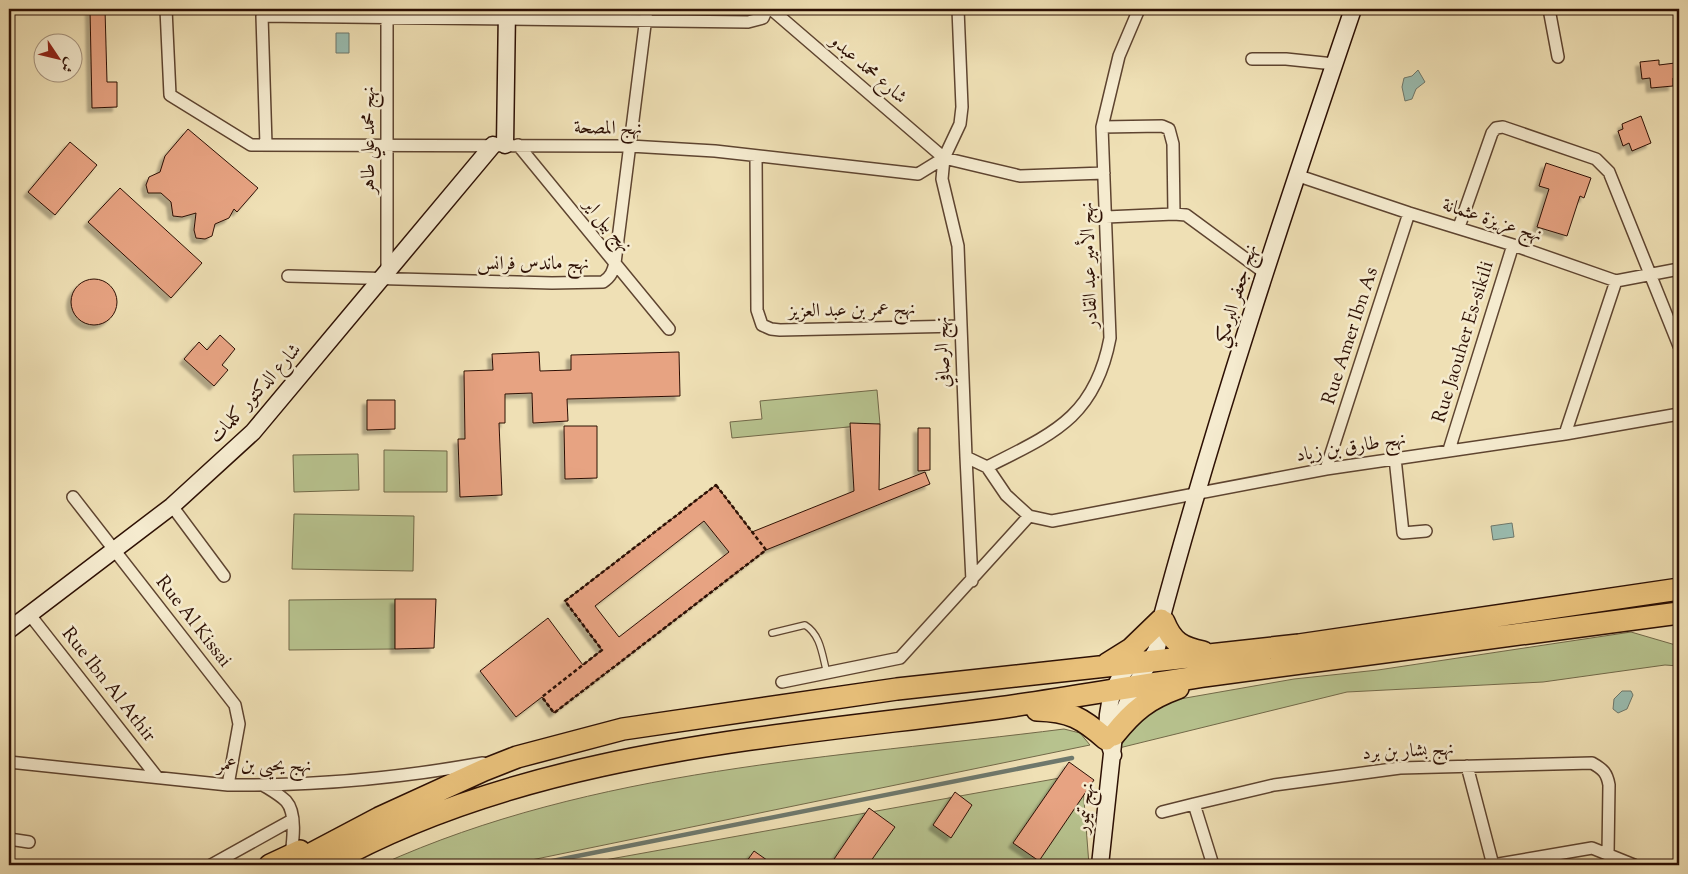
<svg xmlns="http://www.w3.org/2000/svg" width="1688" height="874" font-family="'Sorts Mill Goudy',Amiri,serif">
  <defs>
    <filter id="shadow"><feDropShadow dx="-4.5" dy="4.5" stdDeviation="1" flood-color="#0004"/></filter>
  </defs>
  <rect width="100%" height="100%" fill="#efe0b5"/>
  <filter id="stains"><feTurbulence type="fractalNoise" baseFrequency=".004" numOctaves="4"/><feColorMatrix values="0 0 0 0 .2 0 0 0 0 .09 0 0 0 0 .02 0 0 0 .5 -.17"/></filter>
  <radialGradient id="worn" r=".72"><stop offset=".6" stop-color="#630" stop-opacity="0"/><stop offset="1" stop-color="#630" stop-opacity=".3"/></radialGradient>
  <!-- green -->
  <path fill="#b7c28e" stroke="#726949" d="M877,390L880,424L732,438L730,422L762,419L760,401Z
    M384,450L447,451V492H384Z
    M358,454L359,490L294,492L293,455Z
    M294,514L414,516L413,571L292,569Z
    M395,599V649L289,650V600Z
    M1631,632L1679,646V666L1665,665L1543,682L1347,692L1119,748L1131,731L1157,703L1294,679L1378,670Z
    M1064,729L1080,733L1090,745L507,865H380C594,768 835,758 1064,729Z
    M1082,774L1089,865H577Z"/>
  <!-- water -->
  <path fill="#9abdb1" stroke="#6e786c" d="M336,33H349V53H336Z
    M1418,70L1425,82L1416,89L1412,99L1405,101L1402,87L1404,78L1412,76Z
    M1512,523L1514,537L1493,540L1491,526Z
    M1622,691H1631L1633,695L1627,709L1618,713L1613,709L1614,699Z"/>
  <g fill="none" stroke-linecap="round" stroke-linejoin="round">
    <!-- stream -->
    <path stroke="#6e786c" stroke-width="4.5" d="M532,865L1072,758"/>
  </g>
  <!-- building -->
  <path fill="#e7a382" stroke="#2d1004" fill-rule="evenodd" filter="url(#shadow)" d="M90,9H105L107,82H117V107L92,108Z
    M1659,60V65L1675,63L1677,78H1673V86L1651,88L1650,78L1642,79L1640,62Z
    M1641,116L1651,143L1632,151L1629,143L1623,146L1618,131L1623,129L1622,124Z
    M188,129L258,188L237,212L234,209L229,218L215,224L212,236L205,239L196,238L194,230L196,213L182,217L173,216L171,202L161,193H148L146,185L149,177L160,172L165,156Z
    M70,142L97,165L55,215L28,192Z
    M1546,163L1591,178L1584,198L1580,196L1567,236L1537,227L1549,189L1539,186Z
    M120,188L202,263L171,298L88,222Z
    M71 302a23 23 0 1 1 46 0a23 23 0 1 1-46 0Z
    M220,335L235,349L222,365L228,370L214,386L184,359L199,342L207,350Z
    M539,352L540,371L571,370V355L679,352L680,396L567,399L568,421L533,423L532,393L505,394V423H499L502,495L460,497L458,439H465L464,371L493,370L492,354Z
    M367,400H395V429L367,430Z
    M850,423L880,424L879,490L925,472L930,484L766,550L554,713L542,697L516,717L480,671L548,618L583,665L602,650L565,601L716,485L752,532L854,491ZM704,521L729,552L619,637L595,606Z
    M564,426H597V478L565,479Z
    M918,428H930V470L918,471Z
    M395,599H436L434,648L395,649Z
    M1069,762L1094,780L1039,861L1013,843Z
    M955,792L972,805L951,838L933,825Z
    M869,808L895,827L868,865H830Z
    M754,851L774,865H744Z"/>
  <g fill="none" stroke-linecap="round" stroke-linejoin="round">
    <defs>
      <path id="lane" d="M772,633L805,625C821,635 822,655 827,673"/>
      <path id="street" d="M166,9L170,95L251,145L630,146L715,151L918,174L944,158
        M771,9L944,158L1020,176L1104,173
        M958,9L962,107L960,124L944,158L942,179L958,246L966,457L987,467L1006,495L1029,516
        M1549,9L1558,57
        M1252,59H1286L1334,64
        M1102,127L1162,126L1169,129L1173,144L1174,214
        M266,145L262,16L748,22L763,18L767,9
        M518,145L669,329
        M756,156L757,310L762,325L771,329L780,330L960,326
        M1296,175L1409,213L1513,245L1616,281L1679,269
        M1106,217L1174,214L1186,215L1265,273
        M1459,227L1492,133L1496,128L1503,127L1596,159L1609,172L1679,346
        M387,272V9
        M288,276L552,283L603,282C611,277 613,271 615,263L647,9
        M1565,434L1616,281
        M1449,450L1513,245
        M966,457L972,581
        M1395,458L1403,533L1426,531
        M987,467C1052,434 1095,418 1110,338L1102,127L1119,56L1139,9
        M1326,469L1409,213
        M73,497L235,705L239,724L228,785
        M172,506L224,576
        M1029,516L1052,521L1326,469L1565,434L1679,414
        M30,615L157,777
        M782,682L900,658L1029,516
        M9,762L228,785C315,786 399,778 483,763
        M1467,766L1493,865L1592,848L1634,865
        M263,785C271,790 280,795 286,801C297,813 293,841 291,855
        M1162,812L1194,804
        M9,839L29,842
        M211,865L292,820
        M1213,865L1194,804L1274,785L1400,768L1592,763C1603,769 1607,773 1609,785L1608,854"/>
      <path id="secondary" d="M505,145L507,9
        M9,630L172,506L253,432L493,145
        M1158,631C1214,421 1283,215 1353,9
        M1113,755C1101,724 1109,682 1135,660
        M1100,865L1114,735L1134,687L1156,651L1164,621"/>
      <path id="highway" d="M1164,622C1172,642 1182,648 1203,652
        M1107,664L1131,649L1161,620
        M1037,710C1070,711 1082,718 1106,739
        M1114,735C1134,710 1148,699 1178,688
        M270,865L300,851
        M290,865L379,818L484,770L517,757L623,729L897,689L1299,645L1679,589
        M326,865C529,751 772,738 998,708C1069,698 1140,685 1211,675C1367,654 1523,634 1679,613"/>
    </defs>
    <!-- lane casing -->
    <use href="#lane" stroke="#5e4430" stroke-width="8"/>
    <!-- street casing -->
    <use href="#street" stroke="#5e4430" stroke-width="14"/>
    <!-- secondary casing -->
    <use href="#secondary" stroke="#2d1004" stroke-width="19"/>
    <!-- highway casing -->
    <use href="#highway" stroke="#2d1004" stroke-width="24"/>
    <!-- path -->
    <path stroke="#2d1004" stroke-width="2.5" stroke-dasharray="4 2.5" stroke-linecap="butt" d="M716,485L766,550L554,713L542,697L602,650L565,601Z"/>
    <!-- lane -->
    <use href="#lane" stroke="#f5ebcf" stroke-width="5.5"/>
    <!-- street -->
    <use href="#street" stroke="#f5ebcf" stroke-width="11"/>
    <!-- secondary -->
    <use href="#secondary" stroke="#f5ebcf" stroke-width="16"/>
    <!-- highway -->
    <use href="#highway" stroke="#e8c07a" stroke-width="21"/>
  </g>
  <g text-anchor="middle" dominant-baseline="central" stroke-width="5" stroke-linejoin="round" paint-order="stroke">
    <!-- street labels -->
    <g font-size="19" fill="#2d1004" stroke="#f5ebcf">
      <text transform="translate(868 70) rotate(41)">شارع محمد عبدو</text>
      <text transform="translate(608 129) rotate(1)">نهج المصحة</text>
      <text transform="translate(369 140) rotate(-90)">نهج محمد علي طاهر</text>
      <text transform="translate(1492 221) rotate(18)">نهج عزيزة عثمانة</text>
      <text transform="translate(607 226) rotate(50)">نهج بيل اير</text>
      <text x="533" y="264">نهج ماندس فرانس</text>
      <text transform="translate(1090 265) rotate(-92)">نهج الأمير عبد القادر</text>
      <text transform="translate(1237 296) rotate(-73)">نهج جعفر البرمكي</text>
      <text transform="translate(852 311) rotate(-1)">نهج عمر بن عبد العزيز</text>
      <text transform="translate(1351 336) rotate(-72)">Rue Amer Ibn As</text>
      <text transform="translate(1464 342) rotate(-73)">Rue Jaouher Es-sikili</text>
      <text transform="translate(944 352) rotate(-92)">نهج الرصافي</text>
      <text transform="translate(256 394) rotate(-48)">شارع الدكتور كلمات</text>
      <text transform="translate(1351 448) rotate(-9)">نهج طارق بن زياد</text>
      <text transform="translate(193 622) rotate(52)">Rue Al Kissai</text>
      <text transform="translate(108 685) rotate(52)">Rue Ibn Al Athir</text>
      <text transform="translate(1408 752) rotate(-3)">نهج بشار بن برد</text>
      <text transform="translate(264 766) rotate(1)">نهج يحيى بن عمر</text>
      <text transform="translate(1086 808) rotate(-83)">نهج تيمور</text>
    </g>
  </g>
  <!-- margin -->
  <rect width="1688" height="874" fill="none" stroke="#efe0b5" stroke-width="30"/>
  <rect x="10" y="10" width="1668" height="854" fill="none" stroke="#2d1004" stroke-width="2.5"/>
  <rect x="15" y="15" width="1658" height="844" fill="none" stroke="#2d1004"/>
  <!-- north arrow -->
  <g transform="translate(58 58) rotate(125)"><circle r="24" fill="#f5ebcf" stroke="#a5937e"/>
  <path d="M0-4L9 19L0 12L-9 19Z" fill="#8f2418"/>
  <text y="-8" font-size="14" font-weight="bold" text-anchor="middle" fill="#2d1004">ش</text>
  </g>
  <rect width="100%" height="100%" filter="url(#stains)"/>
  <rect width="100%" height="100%" fill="url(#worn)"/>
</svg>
